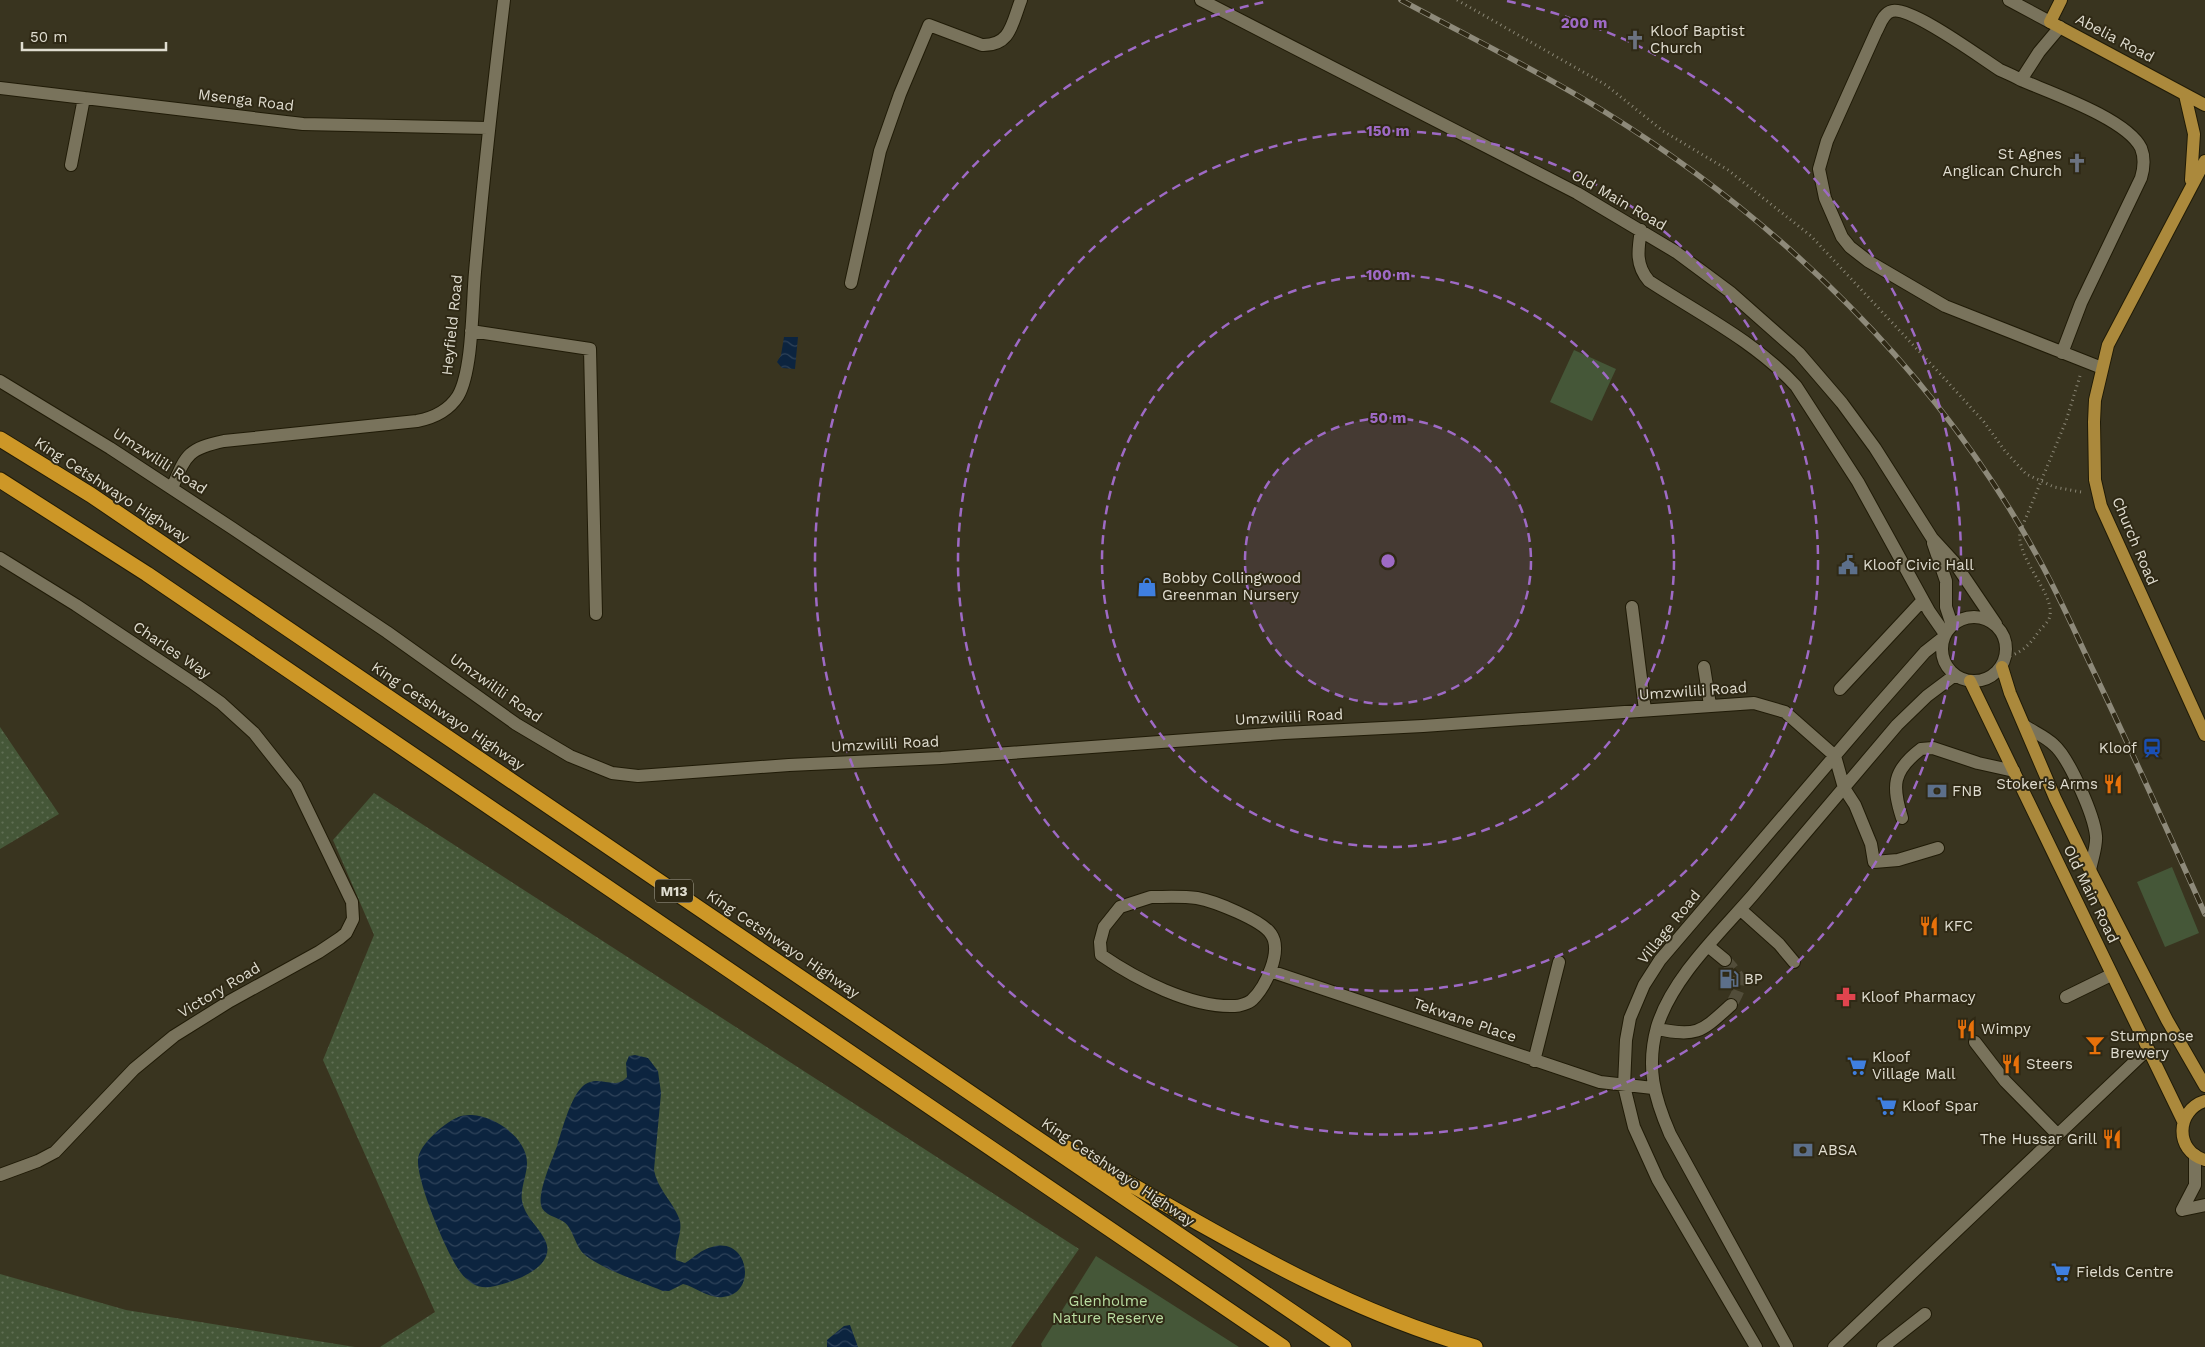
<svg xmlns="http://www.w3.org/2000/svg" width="2205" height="1347" font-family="'Work Sans',sans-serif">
  <defs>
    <pattern id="grass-dots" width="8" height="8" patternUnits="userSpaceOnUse" patternTransform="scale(1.25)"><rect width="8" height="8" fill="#455738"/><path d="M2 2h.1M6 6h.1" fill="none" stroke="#606f54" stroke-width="1.8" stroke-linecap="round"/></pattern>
    <pattern id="water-waves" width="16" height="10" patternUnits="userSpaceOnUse" patternTransform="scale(1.25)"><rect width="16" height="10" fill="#0c243f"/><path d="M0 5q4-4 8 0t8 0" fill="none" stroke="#2f435a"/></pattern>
  </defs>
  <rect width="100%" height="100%" fill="#39341f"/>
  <!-- grass -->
  <path fill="url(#grass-dots)" d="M0,727L59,814L0,849Z
    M374,793L1079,1249L1011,1347H380L435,1312L323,1060L374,935L333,840Z
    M0,1274L126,1310L355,1347H0Z"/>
  <!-- green -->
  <path fill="#455738" d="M1574,350L1616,369L1592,421L1550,402Z
    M2172,867L2199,933L2165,947L2137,882Z
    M1096,1256L1239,1347H1042L1041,1344Z"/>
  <!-- water -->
  <path fill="url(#water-waves)" d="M784,337H798L795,369L782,368L777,362L781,355Z
    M635,1055L648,1058L658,1071L661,1093L654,1170C657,1188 672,1201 679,1218C684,1231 674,1246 676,1260L685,1263C693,1258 702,1249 712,1247C749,1236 758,1294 723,1297C709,1299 696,1287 683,1284L669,1291H663C641,1282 601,1269 584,1254C575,1246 573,1228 564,1222C557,1217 543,1215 541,1205C538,1191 552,1160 557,1146C562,1130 570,1099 582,1087C598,1072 614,1092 627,1077L626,1063L629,1056Z
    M472,1115C495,1116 527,1138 527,1163C527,1175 520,1189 522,1201C525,1217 538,1226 545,1240C559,1268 509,1284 490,1287C478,1289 468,1282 461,1273C447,1254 417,1183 418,1160C418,1145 447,1120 461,1116C464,1115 469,1115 472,1115Z
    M850,1325L858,1347H827V1340L844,1326Z"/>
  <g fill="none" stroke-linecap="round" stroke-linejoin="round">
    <!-- minor-tunnel -->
    <path stroke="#524d3a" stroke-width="12" stroke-dasharray="12 6" stroke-linecap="butt" d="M1725,960C1743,979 1744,983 1731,1005"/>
    <defs>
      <path id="minor" d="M1201,0L1577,193L1676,252L1730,292L1799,353L1842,403L1875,448L1932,538L1954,562L1996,624
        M2009,0L2050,22
        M2060,27L2039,52L2021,80C2014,76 2007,73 2000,70C1981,58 1911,6 1892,11C1883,13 1880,25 1876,32L1827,141L1819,169L1825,198L1842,237L1850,247L1868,261L1945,306L2102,368
        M2021,80C2051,93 2127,119 2141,148C2145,158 2144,168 2141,178L2081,303L2062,353
        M0,88L303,124L488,128
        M71,165L84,98
        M1641,230C1638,249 1635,265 1649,281C1698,313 1756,342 1796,386L1858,482L1929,611L1945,634
        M851,283L880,151L900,94L929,25L982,45C1011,46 1012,23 1021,0
        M471,331L590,349L596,614
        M0,381L110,448L232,528L387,632L516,724L570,756L612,773L638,776L789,765L941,758L1284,733L1423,726L1754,703L1785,712L1835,756L1844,788L1855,805L1871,844L1874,862L1898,860L1938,848
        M172,488C186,455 187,449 224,441L417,421C433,418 449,410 458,396C473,370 472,304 475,272C483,181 493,91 504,0
        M1933,543L1946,581V607L1952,625
        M0,558L76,605L193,683L221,703L254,733L296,786L352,902L353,919L346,933L340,938L319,952L230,1001L174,1036L134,1069L55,1152L38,1161L0,1175
        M1632,607L1645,710
        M1942 649a32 32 0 1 1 64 0a32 32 0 1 1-64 0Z
        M1704,667L1710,705
        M1840,689L1923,600
        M2025,726C2034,732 2046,737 2054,745C2069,758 2094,815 2096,836C2097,846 2092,859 2090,870
        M1902,818C1892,786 1892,771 1921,749L1933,748L1978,763L2014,771
        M1151,897C1166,897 1182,896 1197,898C1214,901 1262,920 1271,934C1283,951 1265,988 1252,1000C1249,1003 1239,1006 1235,1006C1191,1008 1136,979 1101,955L1100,942L1104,927L1120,907Z
        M1741,910L1779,944L1794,962
        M1708,946L1725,960
        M1270,971L1600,1082L1653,1088
        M2066,997L2111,975
        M1657,1029C1698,1037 1701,1032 1731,1005
        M1975,1042L2005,1081L2058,1135
        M1534,1061L1559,962
        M2182,1210L2195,1185V1155
        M2182,1210L2205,1205
        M1756,1347L1658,1180L1634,1127L1624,1086L1626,1040L1630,1018L1644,985L1660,960L1874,710L1925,652L1944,637
        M1787,1347L1670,1134C1654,1097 1646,1067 1657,1027C1672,978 1719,934 1752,896C1801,839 1849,782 1897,725L1927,696L1955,675
        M1834,1347L2147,1050
        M1883,1347L1925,1314"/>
      <path id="major" d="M2061,0L2050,22L2205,105
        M2185,95L2194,134L2191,180
        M2205,161L2108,345L2095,400L2094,422L2095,480L2101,506L2205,735
        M2002,667L2010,693L2055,798L2090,870L2167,1020L2205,1086
        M1970,681L2183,1121
        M2205,1101C2176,1110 2174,1151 2205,1160"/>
      <path id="highway" d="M0,439L91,495L1344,1347
        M0,480L147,574L1283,1347
        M1065,1147C1198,1221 1328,1306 1475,1347"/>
    </defs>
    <!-- minor casing -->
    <use href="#minor" stroke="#201b07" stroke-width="14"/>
    <!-- major casing -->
    <use href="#major" stroke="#201b07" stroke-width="14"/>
    <!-- highway casing -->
    <use href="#highway" stroke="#201b07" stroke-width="17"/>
    <!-- path -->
    <path stroke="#8b8776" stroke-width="3" stroke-dasharray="1 4" stroke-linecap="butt" d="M1457,0L1606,85L1663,131L1728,170L1811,236L1944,378L1984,422L2005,451L2026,474L2054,487L2081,492
      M2010,656C2024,651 2031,643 2039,631C2042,628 2047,623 2049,619C2058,596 2016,560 2020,532L2066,421L2080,376"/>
    <!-- minor -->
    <use href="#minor" stroke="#79735c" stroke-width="12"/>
    <!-- major -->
    <use href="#major" stroke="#ab893c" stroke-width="12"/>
    <!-- highway -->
    <use href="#highway" stroke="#cd9727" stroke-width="15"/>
    <defs>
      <path id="rail" d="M1401,0C1469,37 1539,71 1605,112C1782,222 1935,371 2036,554C2057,591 2074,630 2092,668C2131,749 2168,832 2205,914"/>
    </defs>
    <!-- rail casing -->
    <use href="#rail" stroke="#8e8a7a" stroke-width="5.5"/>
    <!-- rail -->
    <use href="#rail" stroke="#2f2915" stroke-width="4" stroke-dasharray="11" stroke-linecap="butt"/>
  </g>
  <!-- distance rings -->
  <circle cx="1388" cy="561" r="143" fill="#9e6ac5" fill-opacity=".12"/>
  <g fill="none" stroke="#9e6ac5" stroke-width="2.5" stroke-dasharray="9 6">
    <circle cx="1388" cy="561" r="143"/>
    <circle cx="1388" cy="561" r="286"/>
    <circle cx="1388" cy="561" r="430"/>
    <path d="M1507 1A573 573 0 1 1 1269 1"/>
  </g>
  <!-- icons -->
  <defs>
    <symbol id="church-bare" viewBox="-9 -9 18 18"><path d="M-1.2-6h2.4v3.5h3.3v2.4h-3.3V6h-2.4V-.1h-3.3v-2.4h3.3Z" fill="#6b7280" stroke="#2f2915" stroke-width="2.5" paint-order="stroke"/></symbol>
    <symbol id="civic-bare" viewBox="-9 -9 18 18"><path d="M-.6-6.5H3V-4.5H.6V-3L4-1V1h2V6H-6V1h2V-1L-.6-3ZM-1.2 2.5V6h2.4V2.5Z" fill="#5c6f8a" stroke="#2f2915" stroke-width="2.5" paint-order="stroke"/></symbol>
    <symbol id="shop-bare" viewBox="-9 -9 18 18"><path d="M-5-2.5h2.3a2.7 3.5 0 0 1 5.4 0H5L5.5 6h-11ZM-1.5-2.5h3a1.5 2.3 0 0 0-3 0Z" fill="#3f7fe0" stroke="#2f2915" stroke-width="2.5" paint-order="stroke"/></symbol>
    <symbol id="station-bare" viewBox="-9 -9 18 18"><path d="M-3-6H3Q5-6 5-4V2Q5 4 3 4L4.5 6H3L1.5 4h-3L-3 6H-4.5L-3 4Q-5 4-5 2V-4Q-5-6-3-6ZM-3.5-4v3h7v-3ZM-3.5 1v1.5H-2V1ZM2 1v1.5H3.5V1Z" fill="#1a4fb4" stroke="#2f2915" stroke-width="2.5" paint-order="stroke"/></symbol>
    <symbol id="restaurant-bare" viewBox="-9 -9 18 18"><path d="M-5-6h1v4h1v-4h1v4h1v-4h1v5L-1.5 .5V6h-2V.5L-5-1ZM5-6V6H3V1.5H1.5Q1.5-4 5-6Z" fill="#e8710a" stroke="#2f2915" stroke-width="2.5" paint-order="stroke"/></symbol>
    <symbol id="bank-bare" viewBox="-9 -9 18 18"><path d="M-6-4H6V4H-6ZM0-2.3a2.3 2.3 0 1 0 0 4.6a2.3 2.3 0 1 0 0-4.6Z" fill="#5c6f8a" stroke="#2f2915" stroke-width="2.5" paint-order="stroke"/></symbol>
    <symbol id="fuel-bare" viewBox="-9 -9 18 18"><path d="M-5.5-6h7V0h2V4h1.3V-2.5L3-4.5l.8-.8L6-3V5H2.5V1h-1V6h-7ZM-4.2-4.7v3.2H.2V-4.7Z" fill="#5c6f8a" stroke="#2f2915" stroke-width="2.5" paint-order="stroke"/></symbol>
    <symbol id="pharmacy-bare" viewBox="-9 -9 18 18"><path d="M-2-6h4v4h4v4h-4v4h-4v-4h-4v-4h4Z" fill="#e0444e" stroke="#2f2915" stroke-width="2.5" paint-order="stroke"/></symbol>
    <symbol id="bar-bare" viewBox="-9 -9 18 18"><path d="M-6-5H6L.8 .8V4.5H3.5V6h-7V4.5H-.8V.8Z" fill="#e8710a" stroke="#2f2915" stroke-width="2.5" paint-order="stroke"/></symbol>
    <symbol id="supermarket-bare" viewBox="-9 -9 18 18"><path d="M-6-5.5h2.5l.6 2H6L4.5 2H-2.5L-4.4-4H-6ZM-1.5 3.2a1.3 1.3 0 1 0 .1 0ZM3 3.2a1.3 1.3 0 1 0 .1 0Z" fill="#3f7fe0" stroke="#2f2915" stroke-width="2.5" paint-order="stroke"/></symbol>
  </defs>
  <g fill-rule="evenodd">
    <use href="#church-bare" x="1621" y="26" width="28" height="28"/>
    <use href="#church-bare" x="2063" y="149" width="28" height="28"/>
    <use href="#civic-bare" x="1834" y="551" width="28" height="28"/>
    <use href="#shop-bare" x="1133" y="573" width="28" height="28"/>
    <use href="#station-bare" x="2138" y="734" width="28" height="28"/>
    <use href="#restaurant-bare" x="2099" y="770" width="28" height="28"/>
    <use href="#bank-bare" x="1923" y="777" width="28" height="28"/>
    <use href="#restaurant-bare" x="1915" y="912" width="28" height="28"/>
    <use href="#fuel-bare" x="1715" y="965" width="28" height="28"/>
    <use href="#pharmacy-bare" x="1832" y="983" width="28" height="28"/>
    <use href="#restaurant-bare" x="1952" y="1015" width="28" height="28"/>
    <use href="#bar-bare" x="2081" y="1031" width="28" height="28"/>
    <use href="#restaurant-bare" x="1997" y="1050" width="28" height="28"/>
    <use href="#supermarket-bare" x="1843" y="1052" width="28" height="28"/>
    <use href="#supermarket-bare" x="1873" y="1092" width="28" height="28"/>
    <use href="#restaurant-bare" x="2098" y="1125" width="28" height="28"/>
    <use href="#bank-bare" x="1789" y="1136" width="28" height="28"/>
    <use href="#supermarket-bare" x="2047" y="1258" width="28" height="28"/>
  </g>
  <g text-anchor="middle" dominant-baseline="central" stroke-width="4" stroke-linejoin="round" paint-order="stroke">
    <!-- shield labels -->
    <rect fill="#2f2915" stroke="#aba798" stroke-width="1" x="655" y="879.5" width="38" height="23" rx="4"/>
    <g font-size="14" font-weight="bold" fill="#e0ddd0">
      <text x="674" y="891">M13</text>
    </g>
    <!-- poi labels -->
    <g font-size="15" fill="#e0ddd0" stroke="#2f2915" text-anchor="start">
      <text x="1650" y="31">Kloof Baptist<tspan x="1650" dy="17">Church</tspan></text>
      <text x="2062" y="154" text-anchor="end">St Agnes<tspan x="2062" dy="17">Anglican Church</tspan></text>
      <text x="1863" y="565">Kloof Civic Hall</text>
      <text x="1162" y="578">Bobby Collingwood<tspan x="1162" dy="17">Greenman Nursery</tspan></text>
      <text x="2137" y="748" text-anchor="end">Kloof</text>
      <text x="2098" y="784" text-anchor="end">Stoker's Arms</text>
      <text x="1952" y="791">FNB</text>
      <text x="1944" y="926">KFC</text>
      <text x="1744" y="979">BP</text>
      <text x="1861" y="997">Kloof Pharmacy</text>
      <text x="1981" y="1029">Wimpy</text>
      <text x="2110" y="1036">Stumpnose<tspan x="2110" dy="17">Brewery</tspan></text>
      <text x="1872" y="1057">Kloof<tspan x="1872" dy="17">Village Mall</tspan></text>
      <text x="2026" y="1064">Steers</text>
      <text x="1902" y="1106">Kloof Spar</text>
      <text x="2097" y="1139" text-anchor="end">The Hussar Grill</text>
      <text x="1818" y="1150">ABSA</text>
      <text x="2076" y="1272">Fields Centre</text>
    </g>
    <!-- street labels -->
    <g font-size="15" fill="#e0ddd0" stroke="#2f2915">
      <text transform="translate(2115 38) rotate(28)">Abelia Road</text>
      <text transform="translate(246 100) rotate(7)">Msenga Road</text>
      <text transform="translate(1619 200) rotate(30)">Old Main Road</text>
      <text transform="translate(452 325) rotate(-84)">Heyfield Road</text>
      <text transform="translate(160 461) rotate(33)">Umzwilili Road</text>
      <text transform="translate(112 490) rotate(33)">King Cetshwayo Highway</text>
      <text transform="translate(2135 541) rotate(67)">Church Road</text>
      <text transform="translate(172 650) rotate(34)">Charles Way</text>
      <text transform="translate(496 688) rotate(35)">Umzwilili Road</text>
      <text transform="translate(1693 691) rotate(-4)">Umzwilili Road</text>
      <text transform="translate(448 716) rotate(34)">King Cetshwayo Highway</text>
      <text transform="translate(1289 717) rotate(-3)">Umzwilili Road</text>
      <text transform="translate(885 744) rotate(-3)">Umzwilili Road</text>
      <text transform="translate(2091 894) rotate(64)">Old Main Road</text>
      <text transform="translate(1669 927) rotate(-51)">Village Road</text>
      <text transform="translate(783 944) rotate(34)">King Cetshwayo Highway</text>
      <text transform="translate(219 990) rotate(-31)">Victory Road</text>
      <text transform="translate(1465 1020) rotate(19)">Tekwane Place</text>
      <text transform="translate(1118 1172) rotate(34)">King Cetshwayo Highway</text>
    </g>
    <!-- park labels -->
    <g font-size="15" fill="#badea2" stroke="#2f2915">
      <text x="1108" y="1301">Glenholme<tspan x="1108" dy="17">Nature Reserve</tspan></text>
    </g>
  </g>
  <circle cx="1388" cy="561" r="8" fill="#9e6ac5" stroke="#2f2915" stroke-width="2.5"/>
  <g font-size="15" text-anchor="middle" font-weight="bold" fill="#9e6ac5" stroke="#2f2915" stroke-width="4" stroke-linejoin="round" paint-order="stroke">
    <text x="1584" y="28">200 m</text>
    <text x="1388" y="136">150 m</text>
    <text x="1388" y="280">100 m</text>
    <text x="1388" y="423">50 m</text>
  </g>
  <!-- scale -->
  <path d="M22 42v8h144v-8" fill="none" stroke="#e0ddd0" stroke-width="2.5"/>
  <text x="30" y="42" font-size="15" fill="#e0ddd0" stroke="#2f2915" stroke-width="4" paint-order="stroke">50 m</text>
</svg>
